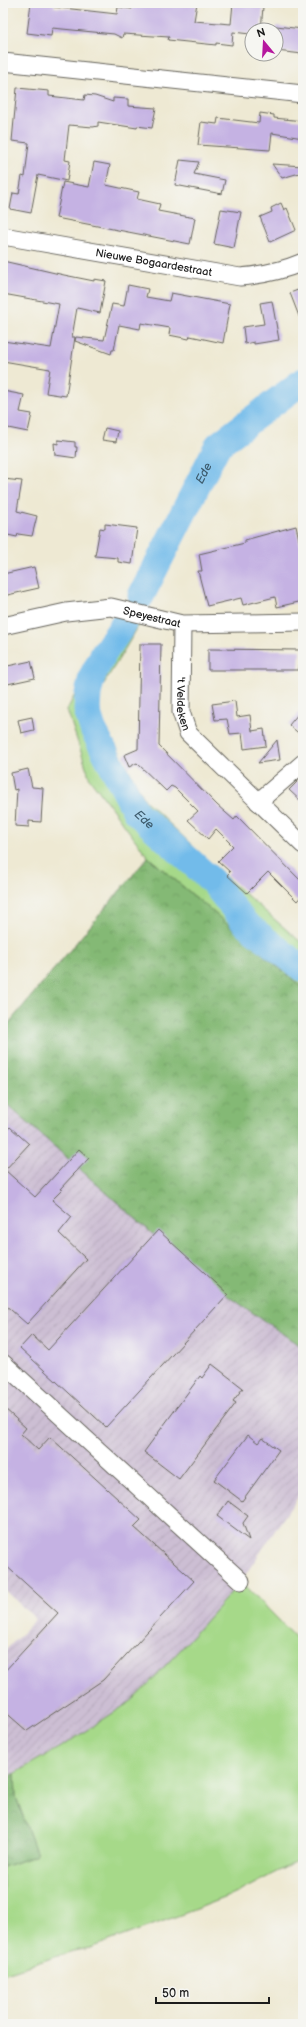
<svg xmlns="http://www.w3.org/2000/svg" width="306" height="2027" font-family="'Balsamiq Sans',sans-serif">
  <defs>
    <pattern id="industrial-furrows" width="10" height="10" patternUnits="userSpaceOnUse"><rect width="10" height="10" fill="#ccbed3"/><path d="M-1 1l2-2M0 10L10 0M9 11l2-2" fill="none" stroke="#afa3b5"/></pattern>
    <pattern id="forest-crowns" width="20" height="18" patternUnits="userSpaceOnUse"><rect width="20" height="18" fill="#84b975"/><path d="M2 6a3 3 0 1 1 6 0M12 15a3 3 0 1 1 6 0" fill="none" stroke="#719e65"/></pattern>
  </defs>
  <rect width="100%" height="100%" fill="#f6f6f2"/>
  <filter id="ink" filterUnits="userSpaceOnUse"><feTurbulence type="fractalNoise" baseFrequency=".025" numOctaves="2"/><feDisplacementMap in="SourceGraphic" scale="8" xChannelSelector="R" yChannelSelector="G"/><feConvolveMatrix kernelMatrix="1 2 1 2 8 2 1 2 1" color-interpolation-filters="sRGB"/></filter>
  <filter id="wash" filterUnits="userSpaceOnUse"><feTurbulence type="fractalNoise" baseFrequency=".012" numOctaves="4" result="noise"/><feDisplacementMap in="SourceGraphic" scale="16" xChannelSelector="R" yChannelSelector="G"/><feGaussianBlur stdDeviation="0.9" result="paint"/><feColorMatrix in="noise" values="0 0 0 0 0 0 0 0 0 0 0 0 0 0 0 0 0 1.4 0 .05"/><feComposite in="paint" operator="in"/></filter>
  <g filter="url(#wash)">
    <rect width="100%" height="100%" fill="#eee9d3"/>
    <!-- industrial -->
    <path fill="url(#industrial-furrows)" d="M3,1101L200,1276L303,1348V1489L241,1581L182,1648L133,1700L67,1743L5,1778L3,1775V1653L36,1619L3,1589Z"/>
    <!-- green -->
    <path fill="#a6d989" stroke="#617a52" d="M115,617L141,622L93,702L145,800L221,873L303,944V988L148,857L90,779L67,710Z
      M241,1581L303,1645V1858L235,1894L183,1914L90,1948L73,1951L3,1974V1867L37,1855L16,1797L15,1773L67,1743L133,1700L182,1648Z"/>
    <!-- forest -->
    <path fill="url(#forest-crowns)" stroke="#506a48" d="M148,857L303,988V1348L200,1276L3,1101V1030Z
      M15,1773L16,1797L37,1855L3,1867V1781Z"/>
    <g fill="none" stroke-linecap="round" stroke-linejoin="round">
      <!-- river -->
      <g stroke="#72bbea" stroke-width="27">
        <path id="s1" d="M141,596L218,445L303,381"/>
        <path id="s2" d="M123,625L104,653L92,676L88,694L87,710L93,729L136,812L212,881L246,924L303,969"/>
      </g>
    </g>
    <g id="blocks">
      <!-- building -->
      <path fill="#c5b2e3" d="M31,3H55L54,7L117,14L118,7L132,9L133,3H197L194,21L231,24L233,3L263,7L261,30H251L250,34L233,32L232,45L216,43V45L168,40L169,37L123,34L122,38L114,34L52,28L51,36L27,33Z
        M276,26L303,29V54L276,51Z
        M17,88L49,91V96L84,100L85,95L95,96L113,102V98L128,99V106L156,108L152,128L137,126V128L98,122V126L93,127L69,125L65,160L70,161L67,181L38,175L31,213L10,209L13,193L19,194L22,176L25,177L29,143L12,141Z
        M260,113L274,115V118L303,121V138L272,133L270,150L198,145L201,122L217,124L218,118L259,123Z
        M180,160L199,162L194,174L225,180L222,194L175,185Z
        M94,162L110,165L106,185L139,192L137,199L160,204L158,211L195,218L190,244L56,218L63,182L89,187Z
        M272,164L303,166V172L282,178Z
        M281,203L284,210L287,208L296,230L270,242L260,217L272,212L271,208Z
        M221,209L241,212L234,248L214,244Z
        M3,261L64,275L94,281V279L106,281L100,313L77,308L72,337H75L66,396L46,393L50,369L3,361V341L51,348L59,304L3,294Z
        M128,285L148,289L146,297L169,301L171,293L230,304L223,343L190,336L189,339L169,335L170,328L141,323L140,329L119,325L114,350H112L111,354L75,341L76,337L104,340L112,304L124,306Z
        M303,288V324H302L290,293Z
        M272,301L279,340L254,344V342L245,344L243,327L264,324L260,303Z
        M3,391L24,395L20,412L32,414L28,432L3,427Z
        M105,428L118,431L116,442L102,440Z
        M58,440L75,442V447H77L76,458L55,455L54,443L58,444Z
        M3,479L22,481L17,511L37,516L32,536L18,534L17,537L3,534Z
        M105,524L137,528L132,564L118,562V558L95,556L100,528L105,529Z
        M296,526L300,544L303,543V601L277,607L275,597L243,605L241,598L207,606L198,571H202L199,554L245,543V540Z
        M34,567L39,588L3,596V574Z
        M140,644H161L159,746L217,805L234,820L237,816L303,883V894L297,901L268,872L247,893L227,875L230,872L218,861L233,846L216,829L208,839L188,820L198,811L175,788L171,786L166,791L137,763L129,767L124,755L138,749Z
        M208,649L300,650L299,670H208Z
        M31,661L35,678L3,685V667Z
        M235,701L237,717L250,715L252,731L264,729L266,746L244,749L242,733L230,734L227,719L215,720L212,704Z
        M303,708V737L289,725Z
        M32,717L34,730L21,733L18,720Z
        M277,740L280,760L258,763Z
        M28,769L32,787L43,788L41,822L29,821V827L15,826L17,789L14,790L11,773Z
        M303,776V803L289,790Z
        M10,1127L29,1144L5,1170L35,1197L79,1149L89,1158L60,1189L62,1190L52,1200L72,1217L59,1233L86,1259L27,1324L3,1303V1134Z
        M158,1230L228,1294L106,1427L20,1348L32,1335L48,1350Z
        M212,1364L243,1388L233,1401L236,1403L179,1479L144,1452L200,1376L202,1378Z
        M3,1407L26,1428L21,1434L38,1450L50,1437L141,1520L134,1527L194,1581L103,1680L27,1731L3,1710V1673L58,1613L3,1563Z
        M248,1435L258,1443L262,1438L279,1450L242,1501L214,1480Z
        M228,1501L248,1516L243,1523L249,1540L217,1516Z"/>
    </g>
  </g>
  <g filter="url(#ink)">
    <use href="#blocks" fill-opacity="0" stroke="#66645c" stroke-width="1"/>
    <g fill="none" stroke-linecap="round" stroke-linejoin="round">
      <defs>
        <g id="street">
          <path d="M3,62L303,94"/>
          <path id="s3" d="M3,236L240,277C263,275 282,271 303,262"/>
          <path id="s4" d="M182,624L181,712L188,733L303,845"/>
          <path id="s5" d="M3,626L66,612L111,607L182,624L303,622"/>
          <path d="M258,802L303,763"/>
          <path d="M3,1363L241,1581"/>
        </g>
      </defs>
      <!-- street casing -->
      <use href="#street" stroke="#66645c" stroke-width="19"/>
      <!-- street -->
      <use href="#street" stroke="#fff" stroke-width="17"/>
    </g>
  </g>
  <g text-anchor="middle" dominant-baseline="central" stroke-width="3.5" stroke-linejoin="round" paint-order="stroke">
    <!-- street labels -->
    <g font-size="11" fill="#1c1c1c" stroke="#f6f6f2">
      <text stroke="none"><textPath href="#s3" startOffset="153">Nieuwe Bogaardestraat</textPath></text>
      <text stroke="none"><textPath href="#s5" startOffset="152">Speyestraat</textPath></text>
      <text stroke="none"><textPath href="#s4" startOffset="80">'t Veldeken</textPath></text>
    </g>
    <!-- water labels -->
    <g font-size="12" font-style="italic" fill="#3e5c6e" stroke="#f6f6f2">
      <text stroke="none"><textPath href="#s1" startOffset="138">Ede</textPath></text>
      <text stroke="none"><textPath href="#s2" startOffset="219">Ede</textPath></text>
    </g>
  </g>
  <!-- margin -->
  <rect width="306" height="2027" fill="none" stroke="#f6f6f2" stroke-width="16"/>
  <!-- north arrow -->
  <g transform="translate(264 42) rotate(342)"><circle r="19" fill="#f6f6f2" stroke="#9f9f9c"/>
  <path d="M0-3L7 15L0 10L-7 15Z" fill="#b5179e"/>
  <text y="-6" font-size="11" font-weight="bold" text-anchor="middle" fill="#1c1c1c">N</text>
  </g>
  <!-- scale -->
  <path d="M156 1997v6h113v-6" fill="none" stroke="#1c1c1c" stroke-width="2"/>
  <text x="162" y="1997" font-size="12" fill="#1c1c1c" stroke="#f6f6f2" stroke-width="3" paint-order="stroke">50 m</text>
</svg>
